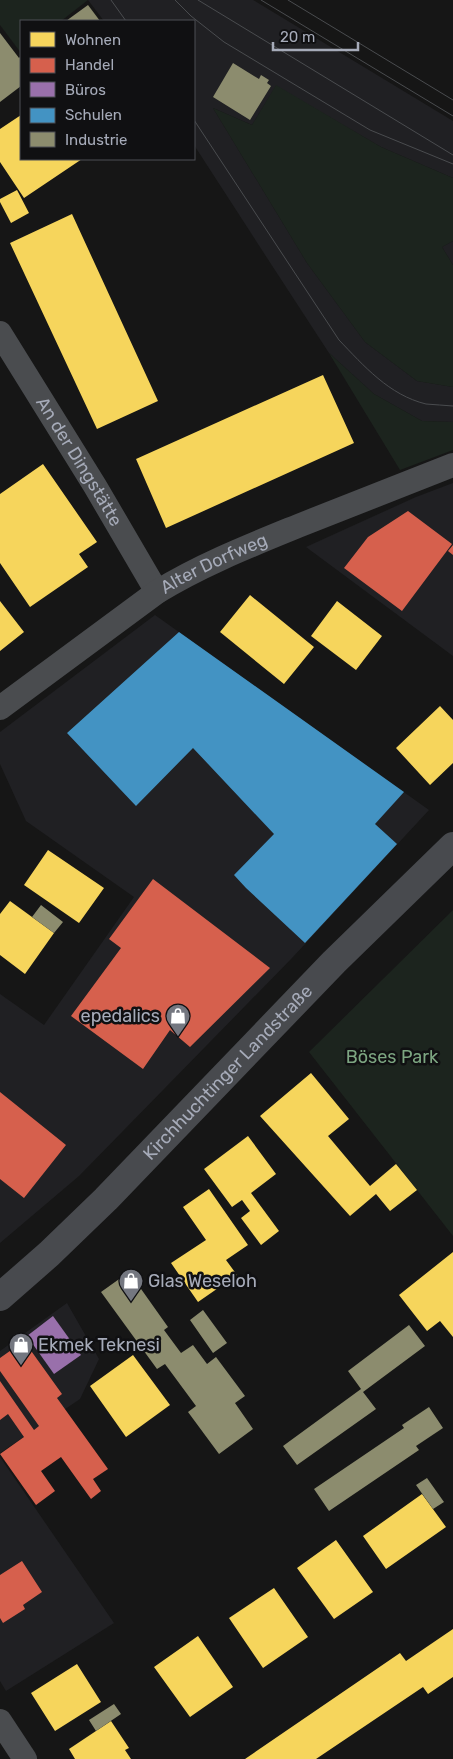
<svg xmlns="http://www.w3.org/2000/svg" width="453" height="1759" font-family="Rubik,sans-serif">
  <rect width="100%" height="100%" fill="#161616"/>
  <!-- built -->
  <path fill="#202023" d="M88,0H253L453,121V178L381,147L276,86L252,125L213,108L307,263L365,342L417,381L453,387V422L422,421L374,394L329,353L271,264L194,145V21H104Z
    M453,241V265L442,247Z
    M453,483V656L306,547L416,497Z
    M155,615L429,810L292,958L79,1176L0,1243V994L44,1025L134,897L26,821L0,764V732Z
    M67,1303L99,1359L80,1399L0,1453V1351Z
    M0,1457L114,1623L6,1691L0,1681Z"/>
  <!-- green -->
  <path fill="#1c241e" d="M0,0H88L61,21H21V53L0,25Z
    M276,85L381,147L453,178V241L442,247L453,265V387L417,381L365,342L307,263L213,108L252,125Z
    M329,353L374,394L422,421L453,422V450L400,470Z
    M453,910V1236L309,1052Z"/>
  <!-- homes -->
  <path fill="#f6d55c" d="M21,115V159H82L24,198L0,162V129Z
    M17,190L29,213L11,223L0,202V199Z
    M72,214L158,401L97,429L10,243Z
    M323,375L354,443L166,528L136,459Z
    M43,464L97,542L79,554L88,567L30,607L0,563V494Z
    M250,595L314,647L284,684L220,632Z
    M0,601L24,632L0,651Z
    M337,601L382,636L356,670L311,636Z
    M440,706L453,720V763L430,785L396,748Z
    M48,850L104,888L79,923L24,885Z
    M10,901L54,933L25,974L0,955V914Z
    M311,1073L349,1119L328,1136L370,1186L396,1164L417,1190L390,1211L376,1194L350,1216L260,1116Z
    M248,1136L276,1174L251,1193L279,1231L261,1245L241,1218L250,1211L242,1200L232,1207L204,1169Z
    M209,1189L248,1245L226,1260L237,1275L198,1302L171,1263L206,1240L183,1207Z
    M453,1252V1337L440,1321L427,1331L399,1295Z
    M133,1355L170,1405L126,1437L90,1386Z
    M422,1494L446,1527L386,1569L363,1536Z
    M336,1540L373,1592L334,1619L297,1568Z
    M274,1588L308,1637L263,1668L229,1618Z
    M453,1629V1677L428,1694L423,1687L316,1759H245L400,1653L406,1661Z
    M198,1636L233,1687L190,1717L154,1667Z
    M77,1664L101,1702L55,1731L31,1693Z
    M111,1721L129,1748L125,1750L131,1759H75L69,1749Z"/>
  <!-- shops -->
  <path fill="#d6604d" d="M408,511L452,544L402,611L344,568L368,537Z
    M453,545V555L448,551Z
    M153,879L270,968L190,1047L170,1030L143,1069L71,1016L121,948L109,939Z
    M0,1092L66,1145L24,1198L0,1179Z
    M24,1341L62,1394L57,1398L108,1469L93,1479L101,1491L91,1499L61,1457L41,1471L55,1491L36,1505L0,1454L24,1437L8,1414L0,1420V1381L34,1430L39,1426L0,1371V1358Z
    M22,1561L42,1592L23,1605L25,1609L3,1623L0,1618V1575Z"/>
  <!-- offices -->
  <path fill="#9970ab" d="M53,1316L81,1355L54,1374L27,1336Z"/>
  <!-- schools -->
  <path fill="#4393c3" d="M179,632L404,792L375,824L397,844L305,943L246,888L234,875L274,834L193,748L136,806L67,733Z"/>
  <!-- industry -->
  <path fill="#8c8c6e" d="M88,5L100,21H66Z
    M0,33L19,58L21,56V86L0,102Z
    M233,63L259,79L261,75L269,80L267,83L271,86L250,120L213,97Z
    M41,905L63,922L54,933L32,917Z
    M129,1272L168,1327L164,1330L181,1353L193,1345L207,1364L216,1357L245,1396L235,1403L253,1429L219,1454L188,1412L196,1406L165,1364L157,1369L101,1292Z
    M203,1310L227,1343L213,1353L190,1320Z
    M409,1325L425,1346L363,1392L376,1409L297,1465L283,1446L361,1389L348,1371Z
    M429,1407L443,1428L416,1446L419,1450L329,1511L314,1489L404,1428L402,1425Z
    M427,1478L444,1502L433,1509L416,1485Z
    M114,1704L121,1714L96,1731L89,1720Z"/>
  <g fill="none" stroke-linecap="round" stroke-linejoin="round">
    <!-- street -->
    <g stroke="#4a4c4f" stroke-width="24">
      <path id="s1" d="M0,333L95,486L157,592"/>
      <path id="s2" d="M0,708L157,592C201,565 249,546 298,526C349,506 401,485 453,465"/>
      <path d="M0,1721L25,1759"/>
    </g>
    <!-- secondary -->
    <path stroke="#484a4e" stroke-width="28" id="s3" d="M0,1297L49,1254L106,1199L334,962L453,846"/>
    <!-- tram -->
    <path stroke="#4a4c4f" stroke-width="1" d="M111,0L126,21
      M175,0L191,16L224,42L370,130L453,164
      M198,0L453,155
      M261,0L453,116
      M288,0L453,100
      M194,120L339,340C364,366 389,395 426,404C435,405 444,405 453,406"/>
  </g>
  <!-- icons -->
  <defs>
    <symbol id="shop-pin" viewBox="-11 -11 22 30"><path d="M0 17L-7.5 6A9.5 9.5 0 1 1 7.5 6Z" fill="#747780" stroke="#101012"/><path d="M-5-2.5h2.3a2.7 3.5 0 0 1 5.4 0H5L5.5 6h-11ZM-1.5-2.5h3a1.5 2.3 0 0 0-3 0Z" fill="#fff"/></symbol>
  </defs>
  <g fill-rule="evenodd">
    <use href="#shop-pin" x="164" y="1002" width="28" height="38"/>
    <use href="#shop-pin" x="117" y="1267" width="28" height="38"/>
    <use href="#shop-pin" x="7" y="1331" width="28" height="38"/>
  </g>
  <g text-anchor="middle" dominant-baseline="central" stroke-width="5" stroke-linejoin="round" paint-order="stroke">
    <!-- street labels -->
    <g font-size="18" fill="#a6abb9" stroke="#101012">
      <text stroke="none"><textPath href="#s1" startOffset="151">An der Dingstätte</textPath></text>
      <text stroke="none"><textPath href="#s2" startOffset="259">Alter Dorfweg</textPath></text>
      <text stroke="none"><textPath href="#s3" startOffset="320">Kirchhuchtinger Landstraße</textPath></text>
    </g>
    <!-- poi labels -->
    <g font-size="18" fill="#a6abb9" stroke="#101012" text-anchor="start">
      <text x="160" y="1016" text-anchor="end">epedalics</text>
      <text x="148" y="1281">Glas Weseloh</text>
      <text x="38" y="1345">Ekmek Teknesi</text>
    </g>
    <!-- park labels -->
    <g font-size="18" fill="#7ca581" stroke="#101012">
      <text x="392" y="1057">Böses Park</text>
    </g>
  </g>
  <!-- legend -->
  <rect x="20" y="20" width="175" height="140" fill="#101012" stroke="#4c4e55"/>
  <rect x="30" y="32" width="25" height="15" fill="#f6d55c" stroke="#4c4e55"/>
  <text x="65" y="45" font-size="15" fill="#a6abb9">Wohnen</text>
  <rect x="30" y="58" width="25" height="15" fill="#d6604d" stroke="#4c4e55"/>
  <text x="65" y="70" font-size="15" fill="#a6abb9">Handel</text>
  <rect x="30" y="82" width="25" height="15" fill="#9970ab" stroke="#4c4e55"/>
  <text x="65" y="95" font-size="15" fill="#a6abb9">Büros</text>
  <rect x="30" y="108" width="25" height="15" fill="#4393c3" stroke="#4c4e55"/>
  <text x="65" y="120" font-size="15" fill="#a6abb9">Schulen</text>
  <rect x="30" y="132" width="25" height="15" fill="#8c8c6e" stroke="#4c4e55"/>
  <text x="65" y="145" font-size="15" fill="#a6abb9">Industrie</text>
  <!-- scale -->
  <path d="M273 42v8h85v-8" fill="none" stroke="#a6abb9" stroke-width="2.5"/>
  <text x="280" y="42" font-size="15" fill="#a6abb9" stroke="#101012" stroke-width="4" paint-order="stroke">20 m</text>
</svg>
